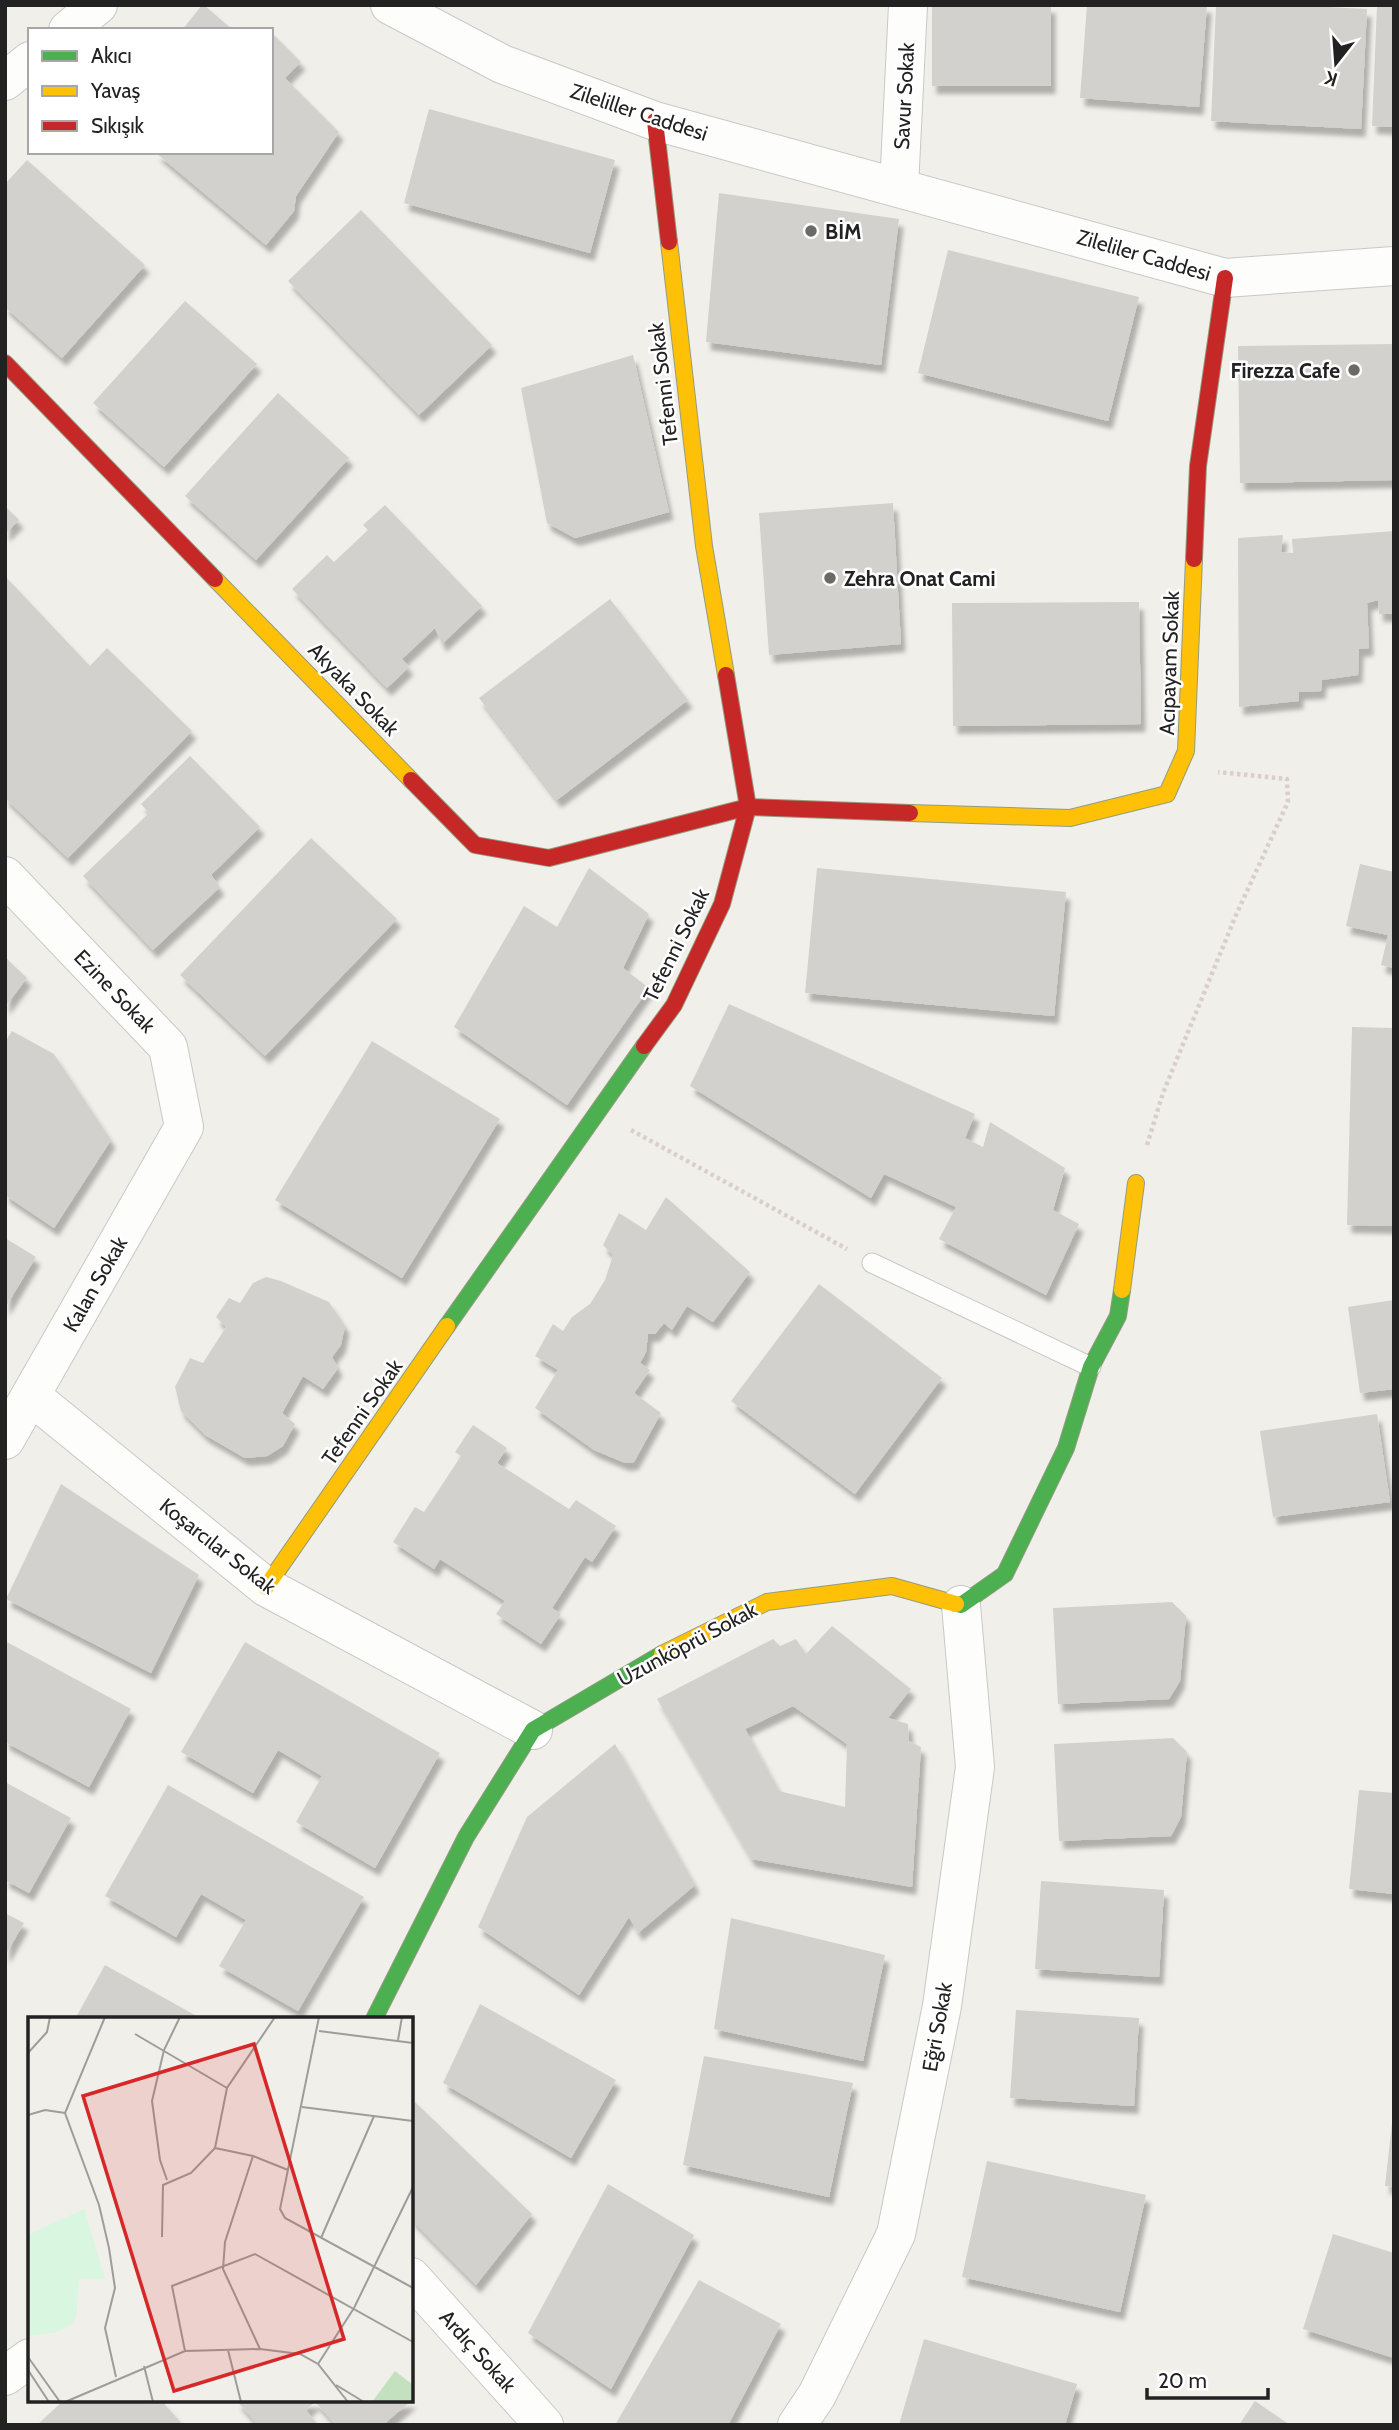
<svg xmlns="http://www.w3.org/2000/svg" width="1399" height="2430" font-family="Cabin,sans-serif">
  <defs>
    <filter id="shadow"><feDropShadow dx="4.5" dy="8" stdDeviation="2" flood-color="#0004"/></filter>
  </defs>
  <rect width="100%" height="100%" fill="#f0efea"/>
  <!-- building -->
  <path fill="#d3d1cd" fill-rule="evenodd" filter="url(#shadow)" d="M202,5H204L233,30H182Z
    M932,5H1051V86H932Z
    M1087,5H1207L1199,107L1080,98Z
    M1216,5H1288L1367,9L1361,129L1211,121Z
    M1377,5H1394V127L1372,126Z
    M271,32L301,62L285,78L339,132L296,196L294,211L266,245L155,152H271Z
    M429,109L615,160L590,253L404,203Z
    M27,160L145,265L62,358L5,307V184Z
    M719,193L899,219L881,365L706,342Z
    M361,210L492,345L419,415L288,281Z
    M948,250L1139,297L1108,421L918,373Z
    M185,301L257,364L164,467L93,403Z
    M1394,344V480L1240,483L1238,346Z
    M633,355L669,512L575,538L547,523L521,388Z
    M278,393L349,458L256,560L185,496Z
    M893,503L901,644L769,655L759,513Z
    M385,505L482,606L442,644L435,628L402,659L409,667L387,688L292,589L327,555L334,562L368,530L363,525Z
    M5,506L19,520L5,534Z
    M1394,531V614H1379L1378,600L1367,603L1369,648L1359,649L1358,675L1322,680L1321,691L1299,692V701L1239,707L1238,538L1283,535L1281,552L1293,553L1292,539Z
    M5,576L90,666L107,648L192,731L68,858L5,798Z
    M610,599L688,700L557,800L479,698Z
    M1139,602L1141,724L953,726L952,603Z
    M190,756L260,827L211,875L220,887L153,950L83,876L149,813L141,804Z
    M311,838L397,919L265,1056L180,975Z
    M1360,864L1394,872V968L1381,965L1388,935L1346,926Z
    M589,868L649,914L623,968L649,988L567,1105L454,1027L524,906L557,927Z
    M817,868L1066,892L1054,1016L805,993Z
    M5,957L27,978L5,1007Z
    M729,1004L975,1114L965,1138L983,1147L990,1122L1065,1168L1053,1210L1079,1224L1046,1295L939,1239L956,1207L884,1174L871,1198L690,1086Z
    M1352,1027L1394,1028V1226L1347,1225Z
    M12,1031L54,1054L111,1140L54,1228L5,1195V1042Z
    M372,1041L500,1119L402,1278L275,1200Z
    M666,1197L750,1272L713,1322L687,1306L672,1330L664,1323L655,1334H648L646,1352L640,1363L650,1370L634,1393L661,1413L634,1462L625,1463L594,1450L535,1408L558,1370L535,1356L553,1324L563,1331L572,1317L590,1304L605,1280L613,1255L603,1245L619,1213L646,1230Z
    M5,1238L36,1257L5,1308Z
    M266,1277L281,1281L329,1302L345,1326L341,1345L332,1357L338,1368L323,1389L303,1376L282,1413L295,1424L283,1446L267,1456L245,1458L205,1435L181,1411L175,1387L190,1358L203,1363L226,1327L216,1317L229,1298L240,1303L253,1283Z
    M819,1284L942,1378L855,1494L731,1401Z
    M1394,1300V1389L1360,1393L1348,1307Z
    M1377,1414L1390,1502L1273,1517L1260,1431Z
    M473,1425L507,1448L497,1463L569,1509L576,1500L616,1526L592,1562L585,1557L552,1608L561,1614L541,1644L496,1614L505,1601L440,1559L434,1569L393,1542L415,1507L424,1512L461,1456L455,1452Z
    M61,1484L199,1575L151,1673L6,1599Z
    M1172,1602L1186,1616L1180,1681L1169,1699L1058,1704L1053,1608Z
    M832,1626L911,1689L888,1718L908,1724L909,1741L921,1747L912,1887L751,1859L657,1699L773,1639L780,1646L796,1639L806,1654ZM793,1706L847,1744L845,1807L779,1791L745,1729Z
    M5,1641L131,1709L89,1787L5,1742Z
    M245,1642L440,1753L375,1868L296,1822L322,1776L278,1750L253,1793L181,1752Z
    M1173,1738L1187,1752L1181,1817L1171,1836L1059,1841L1054,1744Z
    M615,1744L695,1885L638,1933L629,1917L579,1995L478,1927L527,1817Z
    M5,1782L71,1818L29,1893L5,1880Z
    M168,1785L364,1897L298,2011L219,1966L246,1920L201,1894L176,1937L105,1896Z
    M1359,1790L1394,1793V1894L1349,1889Z
    M1041,1881L1164,1890L1159,1977L1035,1969Z
    M5,1913L24,1923L5,1956Z
    M731,1918L885,1955L863,2061L714,2029Z
    M105,1965L202,2019H75Z
    M480,2004L616,2080L571,2158L443,2083Z
    M1016,2010L1139,2018L1134,2106L1010,2098Z
    M704,2056L853,2083L829,2197L683,2165Z
    M415,2102L532,2214L476,2285L411,2219V2107Z
    M1392,2123H1394V2187L1385,2186Z
    M987,2161L1146,2195L1120,2312L962,2277Z
    M608,2184L694,2235L611,2389L528,2333Z
    M1333,2234L1394,2253V2358L1303,2329Z
    M699,2280L781,2324L728,2425H615Z
    M924,2339L1077,2384L1065,2425H899Z
    M64,2400H161L183,2425H37Z
    M236,2400H412L383,2425H336L315,2402L306,2410L318,2425H258Z
    M1255,2401L1290,2425H1239Z"/>
  <g fill="none" stroke-linecap="round" stroke-linejoin="round">
    <defs>
      <path id="lane" d="M872,1263L1091,1367"/>
      <path id="street" d="M390,5L502,64L655,121L1225,278L1394,266
        M68,30L98,5
        M5,81L30,61
        M899,187L908,5
        M5,876L168,1047L184,1127L5,1440
        M31,1396L266,1587L533,1730
        M411,2277L544,2425
        M5,2376L30,2358
        M797,2425L817,2395L896,2234L942,2006L975,1767L961,1605"/>
      <path id="fast" d="M447,1326L644,1046
        M956,1604L961,1605L1005,1574L1066,1448L1091,1367L1118,1316L1122,1290
        M374,2019L466,1837L533,1730L662,1654"/>
      <path id="slow" d="M669,242L704,546L726,675
        M215,579L411,780
        M910,813L1070,818L1167,794L1186,751L1194,559
        M1122,1290L1136,1183
        M266,1587L447,1326
        M662,1654L767,1602L892,1586L956,1604"/>
      <path id="jam" d="M655,121L669,242
        M5,363L215,579
        M1194,559L1198,466L1225,278
        M411,780L475,845L549,858L748,807L910,813
        M644,1046L674,1005L722,904L748,807L726,675"/>
    </defs>
    <!-- lane casing -->
    <use href="#lane" stroke="#c9c8c6" stroke-width="21"/>
    <!-- street casing -->
    <use href="#street" stroke="#c9c8c6" stroke-width="40"/>
    <!-- fast casing -->
    <use href="#fast" stroke="#949c80" stroke-width="18"/>
    <!-- slow casing -->
    <use href="#slow" stroke="#949c80" stroke-width="18"/>
    <!-- jam casing -->
    <use href="#jam" stroke="#949c80" stroke-width="18"/>
    <!-- path -->
    <path stroke="#d9cec9" stroke-width="4.5" stroke-dasharray="3.5 3.5" stroke-linecap="butt" d="M631,1130L847,1249
      M1147,1145L1163,1093L1236,915L1288,802L1287,779L1218,772"/>
    <!-- lane -->
    <use href="#lane" stroke="#fdfdfc" stroke-width="19"/>
    <!-- street -->
    <use href="#street" stroke="#fdfdfc" stroke-width="38"/>
    <!-- fast -->
    <use href="#fast" stroke="#4caf50" stroke-width="16"/>
    <!-- slow -->
    <use href="#slow" stroke="#ffc107" stroke-width="16"/>
    <!-- jam -->
    <use href="#jam" stroke="#c62828" stroke-width="16"/>
  </g>
  <!-- markers -->
  <g fill="#6a6a68" stroke="#fff" stroke-width="2.5">
    <circle cx="811" cy="231" r="7"/>
    <circle cx="1354" cy="370" r="7"/>
    <circle cx="830" cy="578" r="7"/>
  </g>
  <g text-anchor="middle" dominant-baseline="central" stroke-width="5" stroke-linejoin="round" paint-order="stroke">
    <!-- street labels -->
    <g font-size="21" fill="#222" stroke="#fff">
      <text transform="translate(904 96) rotate(-87)">Savur Sokak</text>
      <text transform="translate(639 112) rotate(18)">Zileliller Caddesi</text>
      <text transform="translate(1144 255) rotate(16)">Zileliler Caddesi</text>
      <text transform="translate(663 384) rotate(-97)">Tefenni Sokak</text>
      <text transform="translate(1169 663) rotate(-88)">Acıpayam Sokak</text>
      <text transform="translate(354 689) rotate(46)">Akyaka Sokak</text>
      <text transform="translate(676 945) rotate(-64)">Tefenni Sokak</text>
      <text transform="translate(115 991) rotate(46)">Ezine Sokak</text>
      <text transform="translate(95 1284) rotate(-60)">Kalan Sokak</text>
      <text transform="translate(362 1412) rotate(-55)">Tefenni Sokak</text>
      <text transform="translate(218 1546) rotate(38)">Koşarcılar Sokak</text>
      <text transform="translate(687 1644) rotate(-28)">Uzunköprü Sokak</text>
      <text transform="translate(937 2027) rotate(-80)">Eğri Sokak</text>
      <text transform="translate(478 2351) rotate(48)">Ardıç Sokak</text>
    </g>
    <!-- poi labels -->
    <g font-size="21" font-weight="bold" fill="#222" stroke="#fff" text-anchor="start">
      <text x="825" y="231">BİM</text>
      <text x="1340" y="370" text-anchor="end">Firezza Cafe</text>
      <text x="844" y="578">Zehra Onat Cami</text>
    </g>
  </g>
  <!-- overview -->
  <g transform="translate(28 2017)">
    <rect width="385" height="385" fill="#f0efea"/>
    <path d="M367,354L385,368V385H344Z" fill="#c3e0bf"/>
    <path d="M56,192L77,262H51L48,300L43,308L28,315L0,319V218Z" fill="#d8f6e0"/>
    <path fill="none" stroke="#9e9d9a" stroke-width="2" d="M77,0L37,96L71,188L81,231L87,271L77,311L88,360M291,0L252,192L257,201L385,271M291,14L385,26M107,17L199,71M370,23L374,0M0,36L19,15L22,0M274,90L385,104M0,98L17,93L37,96M187,131L225,139L260,153M225,139L197,225L195,252L232,332M139,163L132,143L124,84L136,33L152,0M134,220L135,168L163,156L187,131L199,71L247,0M293,221L346,99M200,333L213,385M157,334L144,269L227,237L385,325M0,340L32,385M290,347L326,291L385,170M116,349L125,385M0,353L21,385M308,368L336,385M37,385L157,334L232,332L272,337L290,347L320,385"/>
    <path fill="#d62828" fill-opacity="0.15" stroke="#d62828" stroke-width="3.5" d="M226,27L316,322L146,374L55,79Z"/>
    <rect width="385" height="385" fill="none" stroke="#222" stroke-width="3.5"/>
  </g>
  <!-- border -->
  <rect width="1399" height="2430" fill="none" stroke="#222222" stroke-width="14"/>
  <!-- legend -->
  <rect x="28" y="28" width="245" height="126" fill="#ffffff" stroke="#a7a7a7" stroke-width="2"/>
  <rect x="42" y="51" width="35" height="10" fill="#4caf50" stroke="#a7a7a7" stroke-width="2"/>
  <text x="91" y="63" font-size="21" fill="#222222">Akıcı</text>
  <rect x="42" y="86" width="35" height="10" fill="#ffc107" stroke="#a7a7a7" stroke-width="2"/>
  <text x="91" y="98" font-size="21" fill="#222222">Yavaş</text>
  <rect x="42" y="121" width="35" height="10" fill="#c62828" stroke="#a7a7a7" stroke-width="2"/>
  <text x="91" y="133" font-size="21" fill="#222222">Sıkışık</text>
  <!-- north arrow -->
  <g transform="translate(1336 63) rotate(197)" stroke="#ffffff" stroke-width="5" paint-order="stroke">
  <path d="M0-5L12 26L0 18L-12 26Z" fill="#222222"/>
  <text y="-10" font-size="19" font-weight="bold" text-anchor="middle" fill="#222222">K</text>
  </g>
  <!-- scale -->
  <path d="M1147 2388v10h121v-10" fill="none" stroke="#222222" stroke-width="3.5"/>
  <text x="1158" y="2388" font-size="21" fill="#222222" stroke="#ffffff" stroke-width="5" paint-order="stroke">20 m</text>
</svg>
